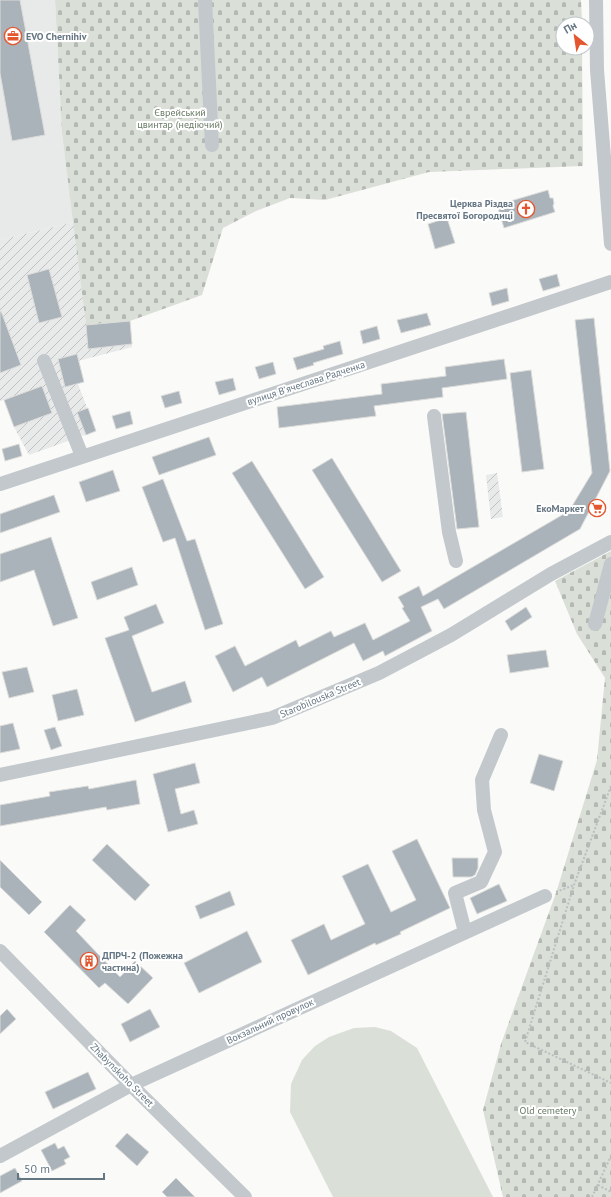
<svg xmlns="http://www.w3.org/2000/svg" width="611" height="1197" font-family="'PT Sans',sans-serif">
  <defs>
    <pattern id="industrial-furrows" width="10" height="10" patternUnits="userSpaceOnUse"><rect width="10" height="10" fill="#e8e9e9"/><path d="M-1 1l2-2M0 10L10 0M9 11l2-2" fill="none" stroke="#c0c1c2"/></pattern>
    <pattern id="cemetery-stones" width="16" height="16" patternUnits="userSpaceOnUse"><rect width="16" height="16" fill="#dadfd7"/><path d="M2 7V4a2 2 0 0 1 4 0v3zM10 15v-3a2 2 0 0 1 4 0v3z" fill="#b4b9b4"/></pattern>
  </defs>
  <rect width="100%" height="100%" fill="#fafaf8"/>
  <!-- built -->
  <path fill="#e8e9e9" d="M0,0H55L62,133L74,222L0,240Z"/>
  <!-- industrial -->
  <path fill="url(#industrial-furrows)" d="M74,222L86,325L130,321L132,344V347L78,361V384L96,431L29,455L14,427L4,400L0,401V240Z
    M497,473L503,517L491,519L486,475Z"/>
  <!-- cemetery -->
  <path fill="url(#cemetery-stones)" d="M55,0H581L582,24H563V48H582L583,166L429,172L325,200L290,198L256,211L223,228L202,295L130,321L86,325L62,133Z
    M611,551V1197H503L483,1110L501,1044L556,893L597,760L605,678L577,634L555,581Z"/>
  <!-- park -->
  <path fill="#dadfd7" d="M375,1027L391,1031L417,1048L493,1197H333L290,1112L291,1084L302,1060L315,1046L329,1037L354,1028Z"/>
  <!-- building -->
  <path fill="#aab3b9" stroke="#dcdcda" d="M0,0H20L45,135L12,141L0,73Z
    M548,190L550,198H553L554,203L553,206L555,212L504,228L497,205Z
    M447,218L455,243L435,249L428,224Z
    M49,269L62,317L39,323L27,275Z
    M557,274L560,286L543,291L539,279Z
    M507,288L509,301L492,306L489,293Z
    M1,311L21,365L0,373V312Z
    M427,313L431,325L401,333L397,320Z
    M594,318L610,471L580,529L444,609L438,599L421,607L432,631L385,656L383,651L363,661L354,643L267,687L262,677L233,692L215,656L235,646L245,666L296,640L299,647L331,631L334,637L365,623L373,640L410,621L402,608L404,607L398,597L419,586L423,596L569,511L592,473L575,320Z
    M130,321L132,344L88,349L86,325Z
    M377,326L380,339L363,344L360,331Z
    M340,341L343,354L313,363L314,365L297,370L293,358L324,349L323,346Z
    M77,354L84,382L65,387L58,359Z
    M504,359L507,379L442,388L443,397L374,406L376,416L279,428L277,407L382,394L381,384L446,376L445,367Z
    M273,362L276,374L259,379L255,367Z
    M531,370L544,469L522,472L510,373Z
    M233,378L236,390L219,395L215,382Z
    M42,386L52,413L14,427L4,400Z
    M179,391L182,403L165,408L161,396Z
    M88,408L96,431L86,435L77,412Z
    M130,411L133,424L116,429L112,416Z
    M466,412L479,527L457,529L442,414Z
    M209,437L216,455L159,475L152,457Z
    M19,444L22,456L5,461L2,449Z
    M332,458L401,571L382,582L312,470Z
    M252,461L324,577L305,589L232,473Z
    M113,470L120,491L86,502L79,482Z
    M163,479L187,541L195,539L223,624L205,630L175,538L163,542L142,487Z
    M54,495L60,512L0,533V514Z
    M51,537L78,618L53,626L34,570L0,582V554Z
    M132,567L138,585L97,600L91,582Z
    M156,604L164,623L132,636L152,692L185,681L192,702L135,722L105,638L129,630L124,617Z
    M526,607L532,617L511,631L505,621Z
    M546,650L549,667L510,673L507,655Z
    M27,667L34,692L9,698L2,672Z
    M77,689L84,715L58,721L52,695Z
    M13,723L20,749L0,753V726Z
    M55,727L62,746L51,750L44,730Z
    M539,754L563,761L554,791L530,783Z
    M195,763L200,783L175,789L181,814L194,810L198,824L168,832L153,774Z
    M136,780L140,804L107,810L106,807L0,826V805L50,796L49,792L88,786L89,789Z
    M417,839L450,908L400,932L401,934L376,945L375,943L308,975L291,940L324,924L331,940L365,924L342,876L368,864L391,912L416,900L392,851Z
    M107,844L150,885L135,901L92,860Z
    M452,858H478V868L475,875L471,877H453Z
    M0,860L42,902L29,915L0,887Z
    M499,884L507,901L477,914L470,898Z
    M230,891L235,905L200,919L195,906Z
    M70,905L86,920L76,931L120,977L135,961L153,978L128,1004L105,983L99,988L44,932Z
    M247,931L262,962L199,993L184,963Z
    M7,1009L16,1019L0,1034V1016Z
    M150,1009L160,1027L130,1042L121,1024Z
    M88,1072L96,1089L53,1109L45,1092Z
    M127,1133L149,1152L137,1166L115,1146Z
    M55,1143L58,1149L64,1146L70,1157L64,1160L66,1164L52,1171L41,1150Z
    M15,1168L22,1181L0,1193V1176Z
    M176,1178L195,1197H167L162,1192Z"/>
  <g fill="none" stroke-linecap="round" stroke-linejoin="round">
    <!-- path -->
    <path stroke="#bbbfc2" stroke-width="2" stroke-dasharray="2 2" stroke-linecap="butt" d="M611,786L574,885L525,1042L611,1083
      M556,892L574,885
      M598,1185L611,1192
      M592,1197L611,1156"/>
    <!-- minor -->
    <path stroke="#c3c8cc" stroke-width="14" d="M205,0L212,145
      M596,0L597,70L611,244
      M44,361L82,456
      M434,416L449,532L456,561
      M0,484L611,282
      M595,624L611,564
      M0,775L272,718L379,673L451,635L551,574L611,542
      M465,932L455,893L481,882L495,852L484,810L482,780L501,735
      M0,951L131,1085L245,1197
      M0,1156L131,1085L545,896"/>
  </g>
  <!-- icons -->
  <defs>
    <symbol id="office-ring" viewBox="-11 -11 22 22"><circle r="9.5" fill="#fff" stroke="#e4572e" stroke-width="1.5"/><path d="M-6-3h4V-5.5h4V-3h4V5H-6ZM-1-4.5V-3h2v-1.5ZM-6 0V1H6V0Z" fill="#e4572e"/></symbol>
    <symbol id="church-ring" viewBox="-11 -11 22 22"><circle r="9.5" fill="#fff" stroke="#e4572e" stroke-width="1.5"/><path d="M-1.2-6h2.4v3.5h3.3v2.4h-3.3V6h-2.4V-.1h-3.3v-2.4h3.3Z" fill="#e4572e"/></symbol>
    <symbol id="supermarket-ring" viewBox="-11 -11 22 22"><circle r="9.5" fill="#fff" stroke="#e4572e" stroke-width="1.5"/><path d="M-6-5.5h2.5l.6 2H6L4.5 2H-2.5L-4.4-4H-6ZM-1.5 3.2a1.3 1.3 0 1 0 .1 0ZM3 3.2a1.3 1.3 0 1 0 .1 0Z" fill="#e4572e"/></symbol>
    <symbol id="building-ring" viewBox="-11 -11 22 22"><circle r="9.5" fill="#fff" stroke="#e4572e" stroke-width="1.5"/><path d="M-4-6H4V6H1V3H-1V6H-4ZM-2.5-4.3h1.7v1.8h-1.7ZM.8-4.3h1.7v1.8H.8ZM-2.5-1h1.7V.8h-1.7ZM.8-1h1.7V.8H.8Z" fill="#e4572e"/></symbol>
  </defs>
  <g fill-rule="evenodd">
    <use href="#office-ring" x="3" y="26" width="20" height="20"/>
    <use href="#church-ring" x="516" y="199" width="20" height="20"/>
    <use href="#supermarket-ring" x="587" y="498" width="20" height="20"/>
    <use href="#building-ring" x="79" y="951" width="20" height="20"/>
  </g>
  <g text-anchor="middle" dominant-baseline="central" stroke-width="4" stroke-linejoin="round" paint-order="stroke">
    <!-- poi labels -->
    <g font-size="10" font-weight="bold" fill="#657683" stroke="#fff" text-anchor="start">
      <text x="26" y="36">EVO Chernihiv</text>
      <text x="513" y="203" text-anchor="end">Церква Різдва<tspan x="513" dy="12">Пресвятої Богородиці</tspan></text>
      <text x="584" y="508" text-anchor="end">ЕкоМаркет</text>
      <text x="102" y="955">ДПРЧ-2 (Пожежна<tspan x="102" dy="12">частина)</tspan></text>
    </g>
    <!-- park labels -->
    <g font-size="10" fill="#687a64" stroke="#fff">
      <text x="180" y="112">Єврейський<tspan x="180" dy="12">цвинтар (недіючий)</tspan></text>
      <text x="548" y="1110">Old cemetery</text>
    </g>
    <!-- street labels -->
    <g font-size="10" fill="#657683" stroke="#fff">
      <text transform="translate(306 383) rotate(-18)">вулиця Вʼячеслава Радченка</text>
      <text transform="translate(320 698) rotate(-23)">Starobilouska Street</text>
      <text transform="translate(270 1021) rotate(-25)">Вокзальний провулок</text>
      <text transform="translate(122 1075) rotate(45)">Zhabynskoho Street</text>
    </g>
  </g>
  <!-- north arrow -->
  <g transform="translate(575 36) rotate(330)"><circle r="19" fill="#ffffff" stroke="#c1c8cd"/>
  <path d="M0-3L7 15L0 10L-7 15Z" fill="#e4572e"/>
  <text y="-6" font-size="11" font-weight="bold" text-anchor="middle" fill="#657683">Пн</text>
  </g>
  <!-- scale -->
  <path d="M18 1173v6h86v-6" fill="none" stroke="#657683" stroke-width="2"/>
  <text x="24" y="1173" font-size="12" fill="#657683" stroke="#ffffff" stroke-width="3" paint-order="stroke">50 m</text>
</svg>
